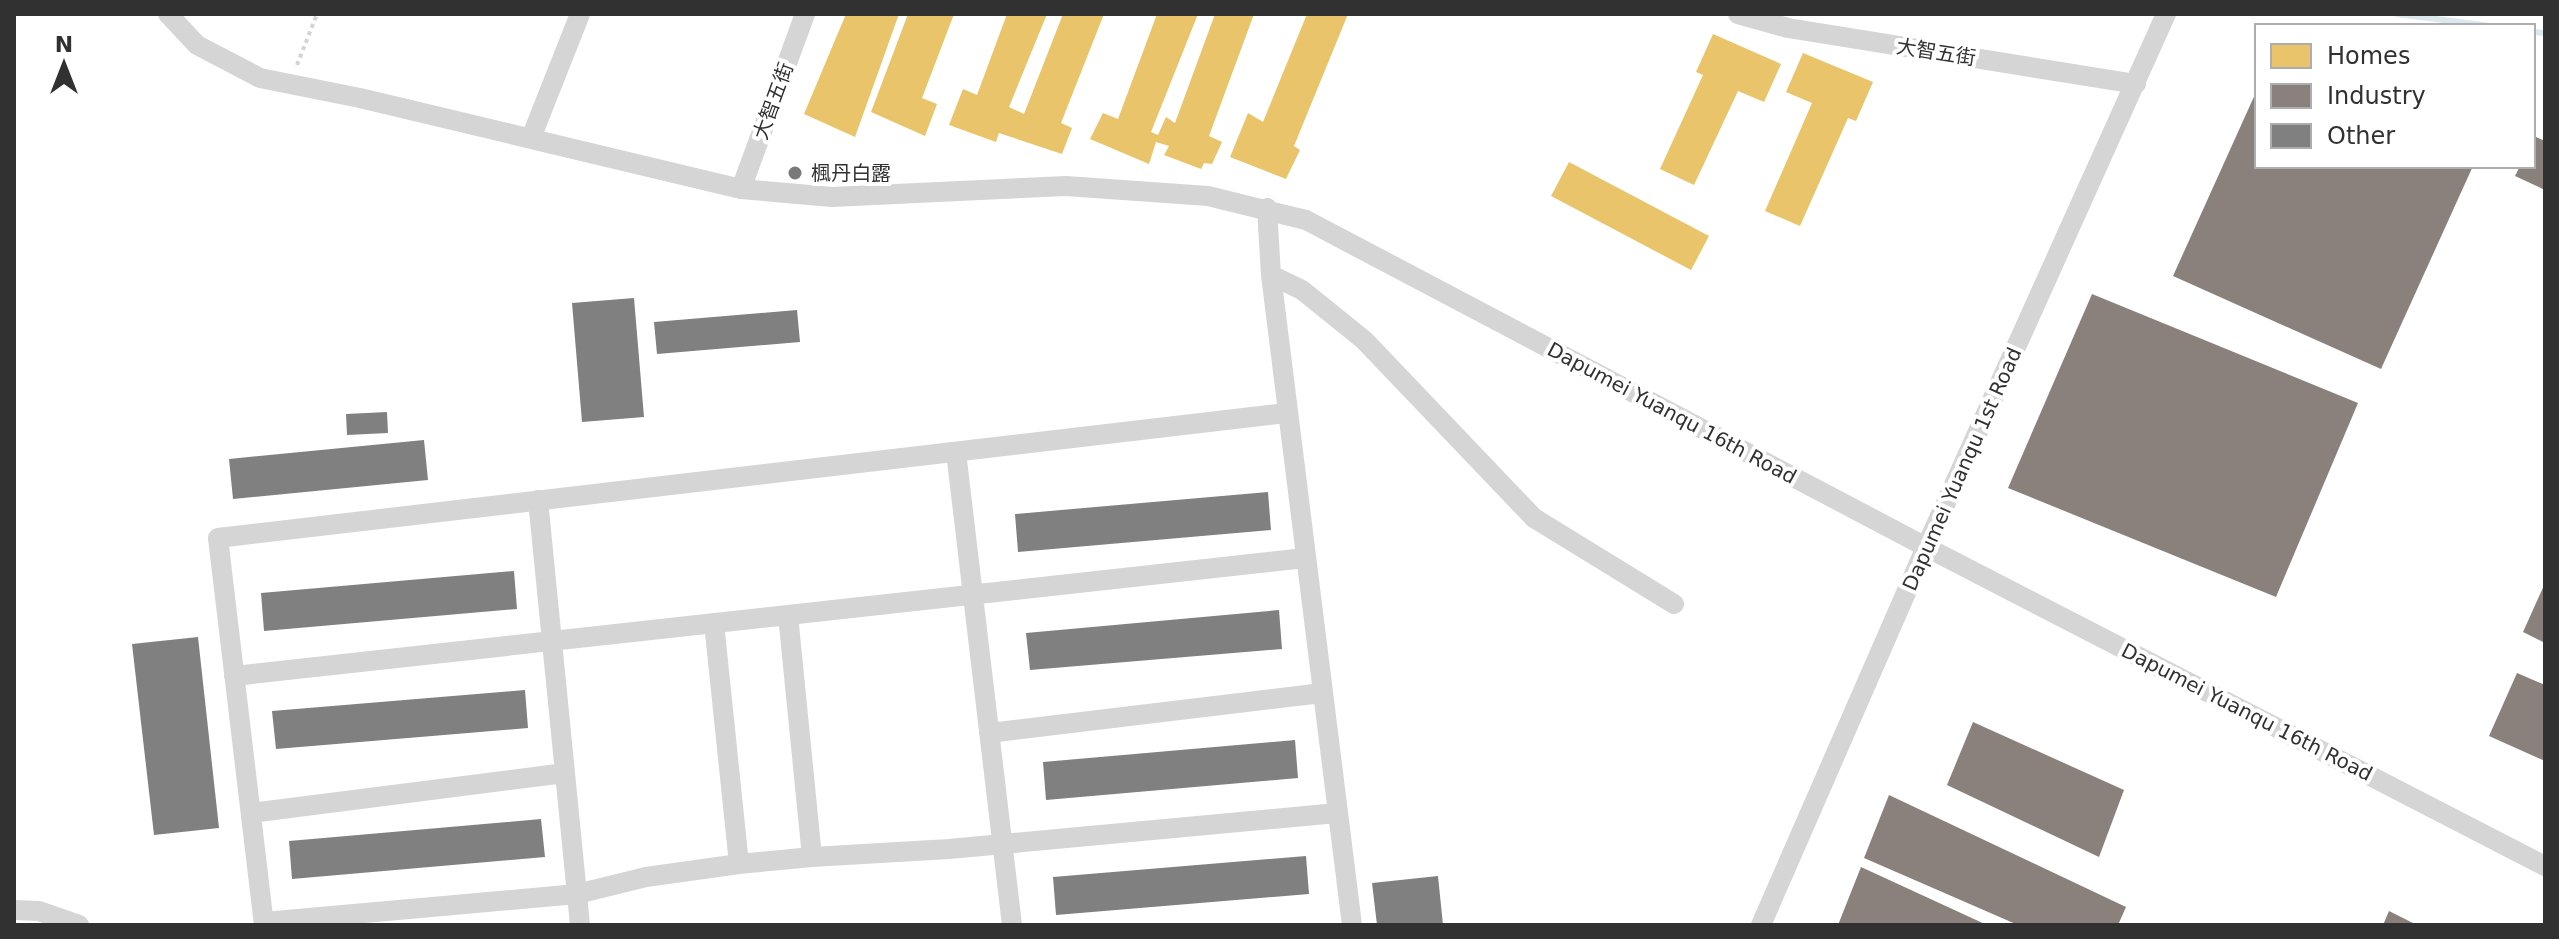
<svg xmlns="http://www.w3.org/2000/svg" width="2559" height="939" font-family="'DejaVu Sans','Noto Sans TC',sans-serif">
  <rect width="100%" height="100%" fill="#fff"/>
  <!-- homes -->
  <path fill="#e9c46a" d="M846,14H899L855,137L804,114Z
    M908,14H954L922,98L937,104L925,136L871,112Z
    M1007,14H1047L1009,107L1024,114L1063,14H1104L1061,123L1072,128L1062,154L999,133L996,142L949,125L963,89L977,95Z
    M1157,14H1198L1151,132L1158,135L1166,117L1175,123L1215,14H1254L1209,136L1222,142L1212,164L1204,163L1201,169L1164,155L1169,146L1156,142L1149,164L1090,139L1103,113L1118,119Z
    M1307,14H1348L1294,146L1300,150L1286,179L1230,157L1248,113L1263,122Z
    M1713,34L1781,64L1764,102L1738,91L1694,185L1660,169L1703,75L1696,72Z
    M1803,53L1873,82L1856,121L1848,118L1800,226L1765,211L1812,103L1786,92Z
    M1569,162L1709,236L1691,270L1551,196Z"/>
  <!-- industry -->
  <path fill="#8a817c" d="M2257,90V166H2473L2381,369L2173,276Z
    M2534,136L2545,141V190L2515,176L2520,166H2533Z
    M2092,294L2358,403L2276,597L2008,488Z
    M2545,583V643L2523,632Z
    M2517,673L2545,685V761L2489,736Z
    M1973,722L2124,790L2099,857L1947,785Z
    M1889,795L2126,907L2118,925H2018L1864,858Z
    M1861,867L1987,925H1838Z
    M2389,911L2417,925H2383Z"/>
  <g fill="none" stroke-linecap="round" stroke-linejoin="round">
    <!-- stream -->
    <path stroke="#dbe9ee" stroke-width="6" d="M2397,14L2490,26
      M2533,32L2545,33"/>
  </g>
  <!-- building -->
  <path fill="#808080" d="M634,298L644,417L582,422L572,303Z
    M797,310L800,342L657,354L654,322Z
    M387,412L388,433L347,435L346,414Z
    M424,440L428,480L233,499L229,459Z
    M1268,492L1271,530L1018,552L1015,514Z
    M514,571L517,609L264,631L261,593Z
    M1279,610L1282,649L1030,670L1026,633Z
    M198,637L219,828L154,835L132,644Z
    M525,690L528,728L276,749L272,711Z
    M1295,740L1298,778L1046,800L1043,762Z
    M541,819L545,857L292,879L289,841Z
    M1306,856L1309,894L1056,915L1053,877Z
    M1438,876L1443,925H1377L1372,883Z"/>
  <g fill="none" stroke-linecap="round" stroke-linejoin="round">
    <!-- path -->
    <path stroke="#d4d4d4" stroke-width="4" stroke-dasharray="4 4" stroke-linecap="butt" d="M297,65L317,14"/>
    <!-- minor -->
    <path stroke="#d5d5d5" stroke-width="20" d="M168,14L197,45L260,78L360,98L741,189L832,197L1066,186L1208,196L1306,220L1926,547L2545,866
      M1738,14L1788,28L2136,84
      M531,138L580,14
      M741,189L805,14
      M1267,208L1271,275L1302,290L1364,340L1534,518L1674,604
      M1271,275L1352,925
      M956,452L1012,925
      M538,500L580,925
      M714,623L739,864L812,857L788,615
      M234,676L1305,558
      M989,733L1322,693
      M251,813L565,773
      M812,857L949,849L1337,813
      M14,910L39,911L79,925
      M264,922L577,894L646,877L739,864
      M264,925L218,538L1286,413
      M1761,925L1926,547L2166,14"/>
  </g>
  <!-- markers -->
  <circle fill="#797979" stroke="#fff" stroke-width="3" cx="795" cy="173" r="8"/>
  <g text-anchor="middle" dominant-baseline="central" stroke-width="8" stroke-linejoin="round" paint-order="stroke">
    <!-- street labels -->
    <g font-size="20" fill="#313131" stroke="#fff">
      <text transform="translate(1936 52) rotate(9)">大智五街</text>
      <text transform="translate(773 101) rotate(-70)">大智五街</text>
      <text transform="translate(1672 413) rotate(28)">Dapumei Yuanqu 16th Road</text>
      <text transform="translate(1962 469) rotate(-66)">Dapumei Yuanqu 1st Road</text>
      <text transform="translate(2247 712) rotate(27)">Dapumei Yuanqu 16th Road</text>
    </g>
    <!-- poi labels -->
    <g font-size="20" fill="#313131" stroke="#fff" text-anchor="start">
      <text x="811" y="173">楓丹白露</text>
    </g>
  </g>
  <!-- border -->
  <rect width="2559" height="939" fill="none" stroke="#313131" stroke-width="32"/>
  <!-- legend -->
  <rect x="2255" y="24" width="280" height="144" fill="#ffffff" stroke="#adadad" stroke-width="2"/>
  <rect x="2271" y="44" width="40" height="24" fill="#e9c46a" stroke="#adadad" stroke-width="2"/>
  <text x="2327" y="64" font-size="24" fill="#313131">Homes</text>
  <rect x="2271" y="84" width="40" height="24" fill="#8a817c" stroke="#adadad" stroke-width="2"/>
  <text x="2327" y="104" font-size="24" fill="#313131">Industry</text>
  <rect x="2271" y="124" width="40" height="24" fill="#808080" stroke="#adadad" stroke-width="2"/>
  <text x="2327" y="144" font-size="24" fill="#313131">Other</text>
  <!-- north arrow -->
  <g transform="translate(64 64)" stroke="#ffffff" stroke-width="6" paint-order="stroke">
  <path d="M0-6L14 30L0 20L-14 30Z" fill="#313131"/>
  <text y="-12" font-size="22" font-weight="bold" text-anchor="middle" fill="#313131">N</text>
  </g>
</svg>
